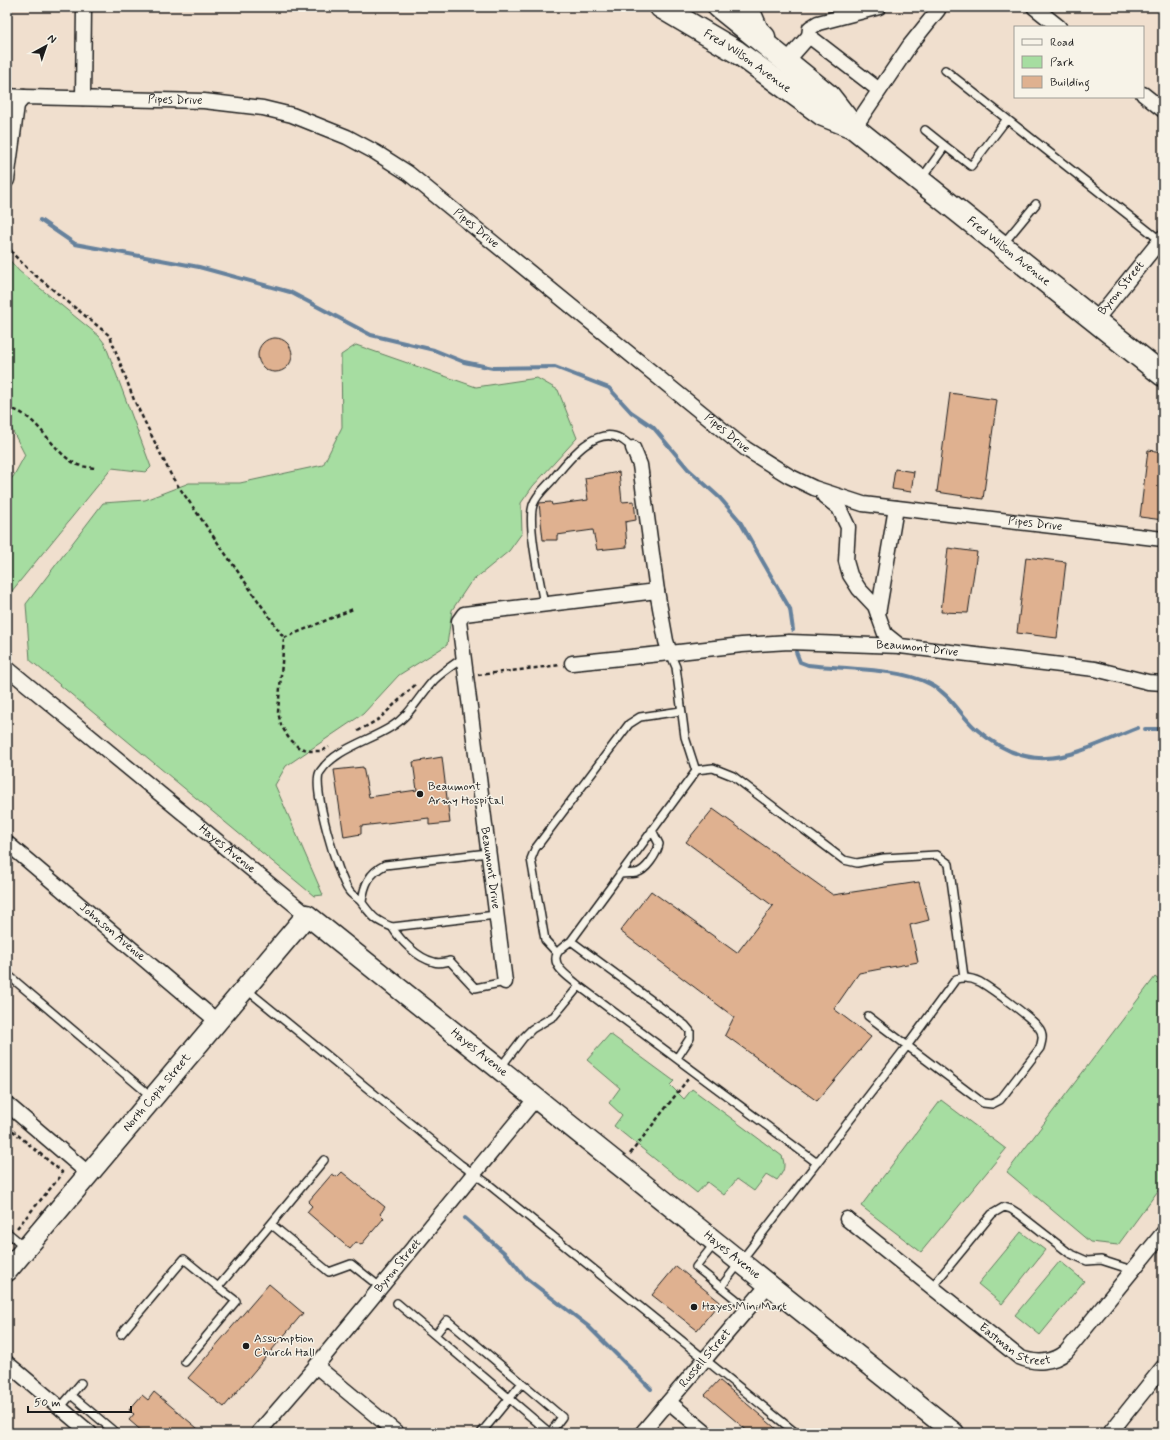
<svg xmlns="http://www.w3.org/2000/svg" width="1170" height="1440" font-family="Mynerve,sans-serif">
  <rect width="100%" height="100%" fill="#f0dfce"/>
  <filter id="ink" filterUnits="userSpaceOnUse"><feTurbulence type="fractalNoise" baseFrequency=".025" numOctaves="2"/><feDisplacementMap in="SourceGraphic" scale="8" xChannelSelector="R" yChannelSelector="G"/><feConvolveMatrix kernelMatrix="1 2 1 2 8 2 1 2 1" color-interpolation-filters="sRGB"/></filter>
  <g filter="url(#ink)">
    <!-- green -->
    <path fill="#a6dda1" stroke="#617c5e" d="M7,257L19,271L99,336L105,344L151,467L146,472L112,468L7,597V481L13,477L25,455L7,420Z
      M356,345L476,387L537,378L558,390L577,438L533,486L521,503L522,533L509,551L470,583L452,610L447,645L399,675L363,714L286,766L275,785L323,895L314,896L30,660L26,604L103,503L145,500L189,483H240L323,465L342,427L341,355Z
      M1155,977L1163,983V1184L1118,1245L1090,1242L1007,1172Z
      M610,1034L674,1081L670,1085L684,1099L692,1089L782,1156C786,1167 784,1171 777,1180L767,1174L754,1191L737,1179L724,1195L707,1182L697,1193L614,1126L622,1115L609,1103L620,1088L587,1060Z
      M941,1100L1006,1149L921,1252L861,1206Z
      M1021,1232L1045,1250L1002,1304L978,1284Z
      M1060,1261L1084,1281L1040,1335L1015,1315Z"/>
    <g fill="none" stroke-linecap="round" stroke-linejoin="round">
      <!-- stream -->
      <path stroke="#65819c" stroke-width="4" d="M40,220L75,244L199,267L290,292L371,335L434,350L464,362L493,368L555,367L609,388L631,412L653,427L688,469L720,498L739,520L790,609L793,630
        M796,652L800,662L808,665C842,669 901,668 930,684C950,694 959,713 975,728C1035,781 1074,753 1138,728
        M1145,729H1163
        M465,1218L508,1256L526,1278L588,1326L651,1389"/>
    </g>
    <!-- building -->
    <path fill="#dfb190" stroke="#1c1c1c" d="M258 355a17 17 0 1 1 34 0a17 17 0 1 1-34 0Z
      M950,393L997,400L983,499L937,492Z
      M1148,450L1163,452V520L1140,517Z
      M895,469L914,472L911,492L892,489Z
      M619,472L622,502L634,501L636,520L625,522L627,547L597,550L593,530L557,535V540H543L539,503L551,502L552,505L588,500L585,478Z
      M948,548L977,552L968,613L941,612Z
      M1026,557L1066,562L1057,638L1017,633Z
      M442,757L450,823L429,825V818L361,826V834L344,837L334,770L363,767L369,797L417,790L413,762Z
      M713,809L833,895L919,882L929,920L910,925L918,962L859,973L834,1009L871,1037L817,1101L725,1035L734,1017L620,931L651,891L737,953L773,906L686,842Z
      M342,1172L385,1207L380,1214L384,1218L361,1245L356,1242L350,1249L307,1212L312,1206L308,1202L332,1174L337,1177Z
      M676,1266L720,1302L697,1330L652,1295Z
      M269,1284L303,1313L224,1407L188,1378Z
      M719,1380L781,1433H750L705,1395Z
      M154,1392L203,1433H144L129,1420L134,1414L129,1410L142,1395L148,1400Z"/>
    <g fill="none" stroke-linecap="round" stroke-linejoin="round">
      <defs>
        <path id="lane" d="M945,70L1161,241
          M925,130L945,146
          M922,178L945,146L971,166L1007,119
          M1003,244L1036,204
          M544,604C540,582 527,524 533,505C536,495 547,486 553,479C567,462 595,424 621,439C625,441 629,445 633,448
          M463,658C453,665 442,672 434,680C419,696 410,716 391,727C369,741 335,749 320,772C311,786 338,877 349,891C352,896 359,898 362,903C373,917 374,920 392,927L496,915
          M696,770L713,768L733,776L844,860L857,863L884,858L937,855L949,864L964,977
          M620,874C625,873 631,874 636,873C646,871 657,854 659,844L652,830
          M362,902C364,885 369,873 385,865L488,853
          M392,927C400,940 417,958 434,962C439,964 445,962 450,961L475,988L505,982
          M571,941L685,1025L690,1031V1038L677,1058
          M557,953L545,940L531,859L535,849L629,724L640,717L681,711
          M7,974L152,1097
          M579,986L817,1163
          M246,989L460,1164L487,1183L796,1433
          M500,1068L523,1038L532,1029L554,1016L579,986C571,978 551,967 557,954C559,949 567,944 571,941L696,771L685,737L676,667L670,653
          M271,1224L324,1160
          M7,1232L25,1247
          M715,1243L696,1267L748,1309
          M721,1287L907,1046L956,979C964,977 972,978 980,982C992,989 1032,1018 1039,1028C1044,1034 1042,1041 1040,1048L1000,1100L992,1104L983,1103L868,1016
          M932,1287L992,1214L1004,1207L1011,1209L1019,1214L1069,1253L1087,1261L1101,1260L1132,1270
          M397,1303L550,1433
          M121,1334L184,1259L218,1287L271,1224L329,1272L351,1264L380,1287
          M435,1335L447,1320L522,1383
          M185,1362L236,1301L218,1287
          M71,1395L116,1433
          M60,1408L81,1383
          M481,1433L522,1383L562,1417L550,1433"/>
        <g id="street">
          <path d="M879,7L818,23L810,28L809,36L879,90"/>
          <path d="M1034,7L1059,27"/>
          <path d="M786,62L809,36"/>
          <path d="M1143,94L1163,110"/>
          <path d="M7,96L24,97"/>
          <path d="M83,98L84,7"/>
          <path id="s1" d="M7,110L17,105L24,97L204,101L263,108L292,115L347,137L375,152L408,173L746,449L789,476L814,488L863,504L1163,539"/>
          <path d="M854,128L910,45L938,10V7"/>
          <path d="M7,180L17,105"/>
          <path id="s2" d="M1095,321L1163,237"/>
          <path id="s3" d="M633,448L640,465L657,591L666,641L670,653L742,645L789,642L900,646L1095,669L1148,682L1163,683"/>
          <path d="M824,496L839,508L848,527L846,561L850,575L859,589L875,606L885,634L900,646"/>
          <path d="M878,614L896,508"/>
          <path d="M572,663L670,653"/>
          <path id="s4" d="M7,668L307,915"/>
          <path id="s5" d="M7,843L218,1022"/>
          <path d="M505,982L459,621L464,614L657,591"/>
          <path d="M7,1104L89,1174"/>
          <path id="s6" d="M847,1219L1019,1357C1035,1364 1053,1363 1066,1352L1163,1233"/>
          <path d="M7,1363L90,1433"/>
          <path d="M316,1366L397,1433"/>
          <path d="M669,1402L706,1433"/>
          <path id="s7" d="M258,1433L316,1366L536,1098"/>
          <path id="s8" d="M642,1433L768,1285"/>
          <path d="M1110,1433L1163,1367"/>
        </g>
        <g id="secondary">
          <path id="s9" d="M7,1271L307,915L954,1433"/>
        </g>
        <g id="primary">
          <path id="s10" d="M661,7L737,52L823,115L853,127"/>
          <path id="s11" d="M719,7L829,96L854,128L1163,375"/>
          <path d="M747,7L757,30L764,37"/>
        </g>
      </defs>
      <!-- lane casing -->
      <use href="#lane" stroke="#1c1c1c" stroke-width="10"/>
      <!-- street casing -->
      <use href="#street" stroke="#1c1c1c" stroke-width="17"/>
      <!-- secondary casing -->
      <use href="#secondary" stroke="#1c1c1c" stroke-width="23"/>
      <!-- primary casing -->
      <use href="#primary" stroke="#1c1c1c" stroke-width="25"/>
      <!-- path -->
      <path stroke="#1c1c1c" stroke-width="2.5" stroke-dasharray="4 3" stroke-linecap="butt" d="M7,244L14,255L30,271L110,336L134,400L172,477L284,638L278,712L281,725L288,737L298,747L310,751H322L329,747
        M7,408C36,412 51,450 74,463C81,467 88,467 95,468
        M284,638L353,609
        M478,675L560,665
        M358,731L379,719L415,685
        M7,1126L62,1172L60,1177L17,1228
        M630,1154L688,1079"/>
      <!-- lane -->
      <use href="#lane" stroke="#f7f3e8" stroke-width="7"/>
      <!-- street -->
      <use href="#street" stroke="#f7f3e8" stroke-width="14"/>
      <!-- secondary -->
      <use href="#secondary" stroke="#f7f3e8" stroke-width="20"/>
      <!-- primary -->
      <use href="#primary" stroke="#f7f3e8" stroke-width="22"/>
    </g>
  </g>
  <!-- markers -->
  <g fill="#1c1c1c" stroke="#f7f3e8" stroke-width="1.5">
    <circle cx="420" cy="794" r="4"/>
    <circle cx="694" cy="1307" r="4"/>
    <circle cx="246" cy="1346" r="4"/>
  </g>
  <g text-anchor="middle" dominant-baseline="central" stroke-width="3" stroke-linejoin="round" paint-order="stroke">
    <!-- street labels -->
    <g font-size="12" fill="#1c1c1c" stroke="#f7f3e8">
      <text stroke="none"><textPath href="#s10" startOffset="102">Fred Wilson Avenue</textPath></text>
      <text stroke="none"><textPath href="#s1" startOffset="173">Pipes Drive</textPath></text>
      <text stroke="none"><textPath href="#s1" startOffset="509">Pipes Drive</textPath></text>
      <text stroke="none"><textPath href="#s11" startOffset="380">Fred Wilson Avenue</textPath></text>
      <text stroke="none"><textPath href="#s2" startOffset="42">Byron Street</textPath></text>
      <text stroke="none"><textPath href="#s1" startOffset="833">Pipes Drive</textPath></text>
      <text stroke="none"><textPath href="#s1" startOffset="1161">Pipes Drive</textPath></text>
      <text stroke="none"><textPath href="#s3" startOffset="457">Beaumont Drive</textPath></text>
      <text stroke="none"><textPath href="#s4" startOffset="285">Hayes Avenue</textPath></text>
      <text transform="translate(490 868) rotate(82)">Beaumont Drive</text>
      <text stroke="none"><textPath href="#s5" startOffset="138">Johnson Avenue</textPath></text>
      <text stroke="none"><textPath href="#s9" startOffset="686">Hayes Avenue</textPath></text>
      <text stroke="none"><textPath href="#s9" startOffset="233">North Copia Street</textPath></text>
      <text stroke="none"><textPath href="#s9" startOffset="1010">Hayes Avenue</textPath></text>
      <text stroke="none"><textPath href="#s7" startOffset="218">Byron Street</textPath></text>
      <text stroke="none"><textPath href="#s6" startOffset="212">Eastman Street</textPath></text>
      <text stroke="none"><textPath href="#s8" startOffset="98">Russell Street</textPath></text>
    </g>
    <!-- poi labels -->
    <g font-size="12" fill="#1c1c1c" stroke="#f7f3e8" text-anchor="start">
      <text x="428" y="787">Beaumont<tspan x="428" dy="14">Army Hospital</tspan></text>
      <text x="702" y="1307">Hayes Mini Mart</text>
      <text x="254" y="1339">Assumption<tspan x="254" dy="14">Church Hall</tspan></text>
    </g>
  </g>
  <!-- margin -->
  <rect width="1170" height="1440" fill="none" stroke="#f7f3e8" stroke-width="24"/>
  <rect x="12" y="12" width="1146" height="1416" fill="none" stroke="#1c1c1c" stroke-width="1.5" filter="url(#ink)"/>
  <!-- legend -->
  <rect x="1014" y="26" width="130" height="72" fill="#f7f3e8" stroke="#9f9d96"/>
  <rect x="1022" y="39" width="20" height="6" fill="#f7f3e8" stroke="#9f9d96"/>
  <text x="1050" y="46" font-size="12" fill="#1c1c1c">Road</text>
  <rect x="1022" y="56" width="20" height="12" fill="#a6dda1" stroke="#9f9d96"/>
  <text x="1050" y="66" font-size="12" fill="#1c1c1c">Park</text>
  <rect x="1022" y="76" width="20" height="12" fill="#dfb190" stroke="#9f9d96"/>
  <text x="1050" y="86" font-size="12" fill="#1c1c1c">Building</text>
  <!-- north arrow -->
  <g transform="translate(46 46) rotate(40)" stroke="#f7f3e8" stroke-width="3" paint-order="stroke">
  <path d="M0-3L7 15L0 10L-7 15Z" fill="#1c1c1c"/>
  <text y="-6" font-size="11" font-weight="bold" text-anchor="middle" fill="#1c1c1c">N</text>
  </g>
  <!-- scale -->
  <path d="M28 1406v6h103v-6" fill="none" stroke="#1c1c1c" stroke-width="2"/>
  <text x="34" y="1406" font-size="12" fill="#1c1c1c" stroke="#f7f3e8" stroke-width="3" paint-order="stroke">50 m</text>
</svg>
